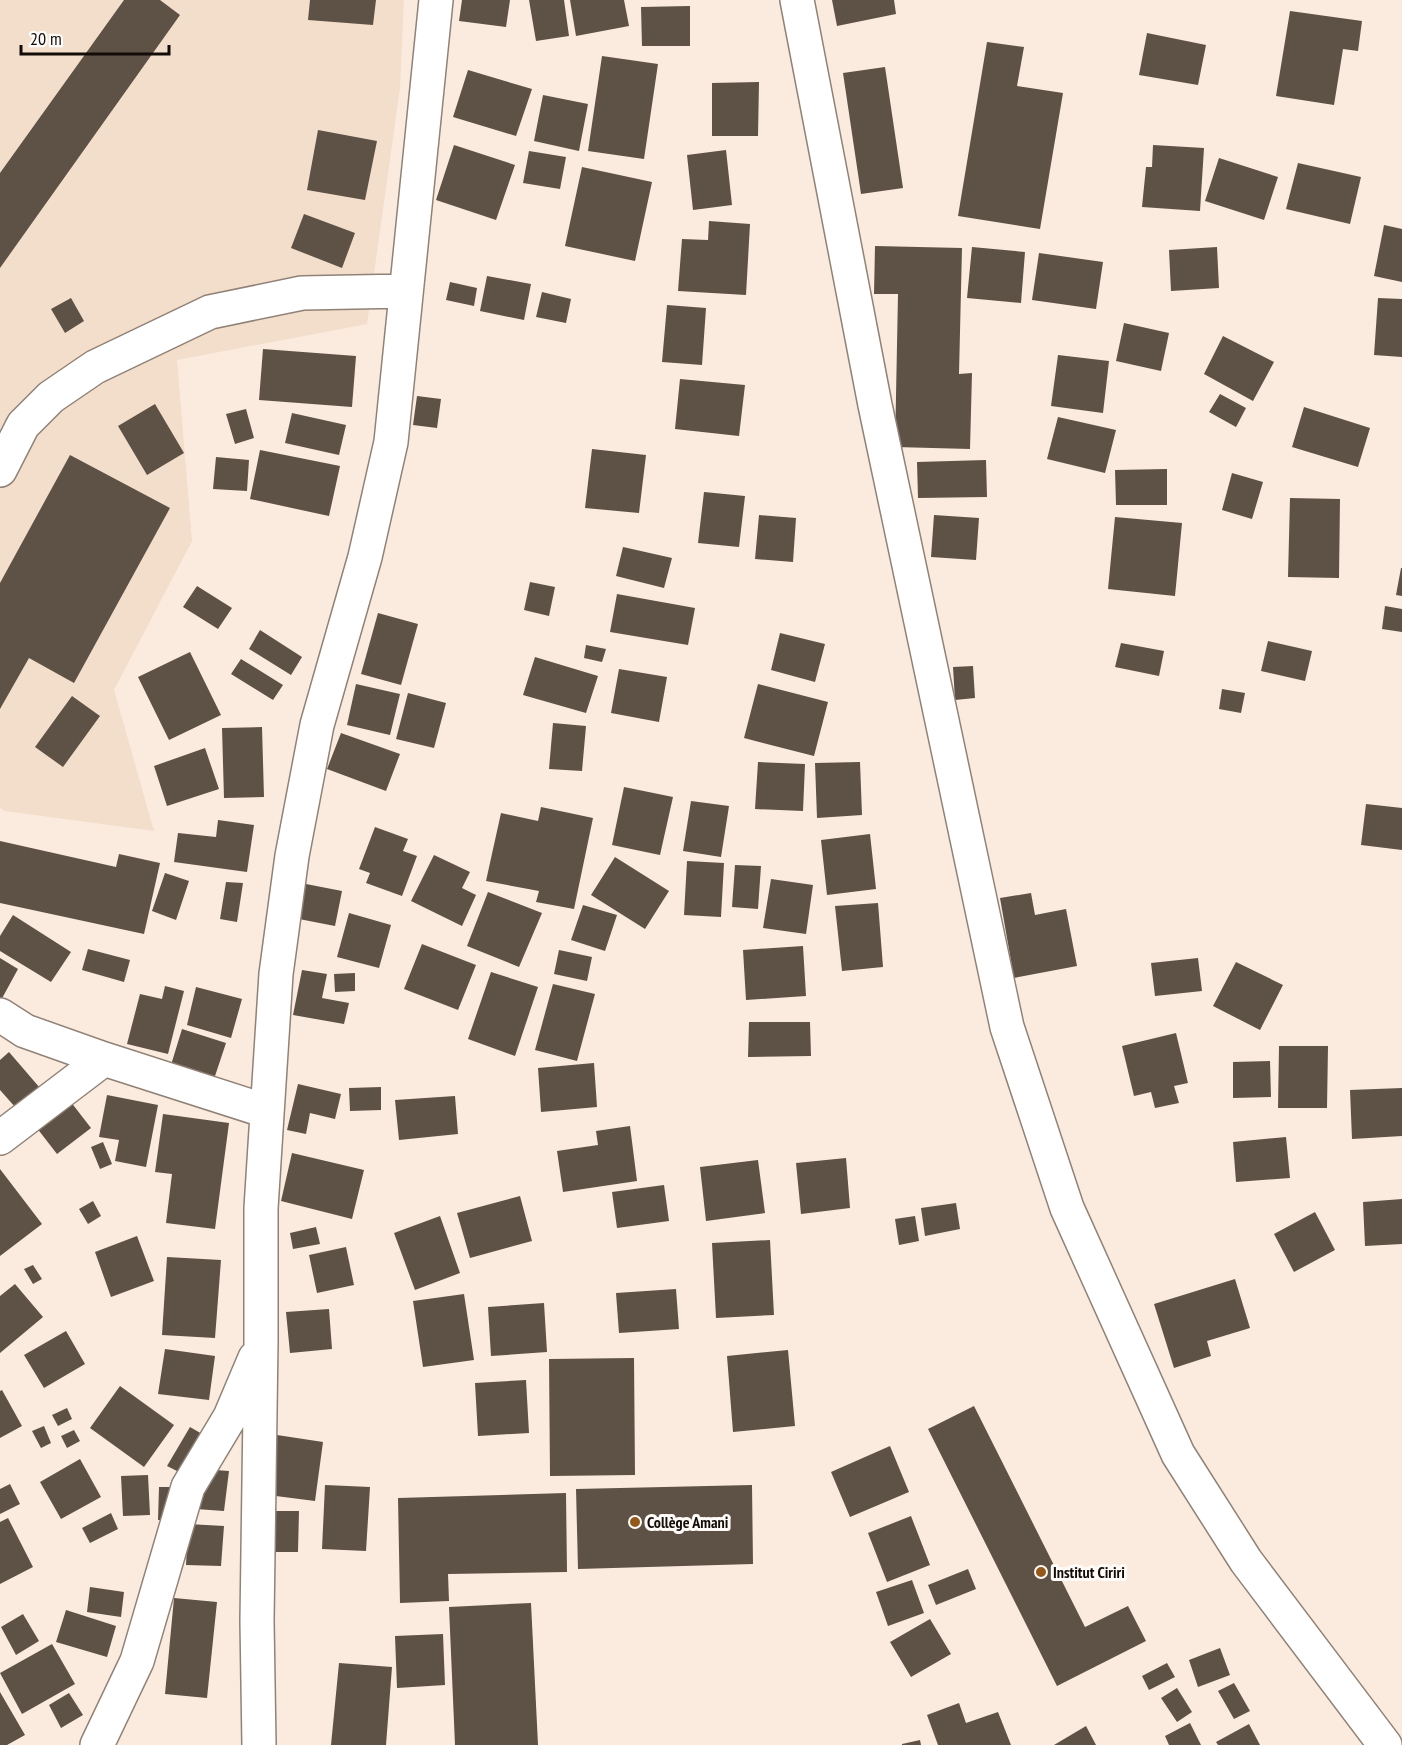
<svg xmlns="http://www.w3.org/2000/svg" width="1402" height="1745" font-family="'PT Sans Narrow',sans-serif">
  <rect width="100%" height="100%" fill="#fbebde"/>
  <!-- built -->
  <path fill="#f3ddcb" d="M0,0H404L400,88L367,324L177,360L192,541L114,690L154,831L5,811L0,808Z"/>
  <!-- building -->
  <path fill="#5e5146" d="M124,0H160L180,15L0,268V173Z
    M310,0H376L373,25L308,20Z
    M462,0H510L506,27L459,21Z
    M529,0H564L569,36L536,41Z
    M570,0H624L629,26L576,36Z
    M832,0H894L896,14L837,26Z
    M690,6V46H642L641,7Z
    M1290,11L1362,21L1358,51L1343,49L1334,105L1276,96Z
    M1147,33L1206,45L1198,85L1139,75Z
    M987,42L1024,47L1017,86L1063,93L1040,229L958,216Z
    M602,56L658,64L644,159L588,151Z
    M885,67L903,188L861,194L843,73Z
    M468,70L532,89L516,136L453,117Z
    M759,82L758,136H712V83Z
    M543,95L588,104L579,151L534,141Z
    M318,130L377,141L365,200L307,190Z
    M454,145L515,165L496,220L436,200Z
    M1153,145L1204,148L1200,211L1142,207L1146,167H1152Z
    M726,150L732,205L693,210L687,155Z
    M529,151L566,157L560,189L523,183Z
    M1219,158L1278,177L1264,220L1205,201Z
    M1298,163L1361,177L1350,224L1286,209Z
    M582,167L652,182L635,261L565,246Z
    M304,214L355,233L342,268L291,248Z
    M709,221L750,224L746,295L678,291L682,239L708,240Z
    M1384,225L1402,229V282L1374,276Z
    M875,246L962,248L959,374L972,373L970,449L895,447L898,294H874Z
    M972,247L1025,252L1021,303L967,298Z
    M1217,247L1219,288L1171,291L1169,250Z
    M1039,253L1103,262L1096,309L1032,300Z
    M487,276L531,284L524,320L480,311Z
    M450,282L477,288L474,306L446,300Z
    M542,292L571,299L566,323L536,317Z
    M71,298L84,321L65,333L51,309Z
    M1378,298L1402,299V357L1374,355Z
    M667,305L706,308L702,365L662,362Z
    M1124,323L1169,333L1161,371L1116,361Z
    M1223,336L1274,362L1253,401L1204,374Z
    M263,349L356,356L352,407L259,400Z
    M1058,355L1109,361L1103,413L1051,406Z
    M680,379L745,385L739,436L675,429Z
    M1220,394L1246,408L1236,427L1209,412Z
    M417,396L441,399L437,428L413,425Z
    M155,404L184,453L147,475L118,426Z
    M1304,407L1370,428L1358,467L1292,447Z
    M246,409L254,438L235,444L226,414Z
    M292,413L346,425L339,455L285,443Z
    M1058,417L1116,430L1105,473L1047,459Z
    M592,449L646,455L639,513L585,508Z
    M260,450L340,466L329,516L250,499Z
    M70,455L170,508L74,683L29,658L0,709V583Z
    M216,457L249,460L247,491L213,489Z
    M986,460L987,497L918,498L917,462Z
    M1167,469V505H1116L1115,470Z
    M1232,473L1263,482L1252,519L1222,510Z
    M704,492L745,496L739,547L698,543Z
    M1290,498L1340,499L1339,578L1288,577Z
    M759,515L796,518L793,562L755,559Z
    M934,515L979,518L976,560L931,557Z
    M1115,517L1182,523L1175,596L1108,589Z
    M623,547L672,558L664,588L616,576Z
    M1401,568H1402V596L1396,595Z
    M530,582L555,587L549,616L524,610Z
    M197,586L232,608L218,629L183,607Z
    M617,594L695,608L688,645L610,632Z
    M1385,606L1402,609V632L1382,629Z
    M378,613L418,624L401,685L361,674Z
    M260,630L302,657L291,675L249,649Z
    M780,633L825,644L815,682L771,670Z
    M1268,641L1312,651L1305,681L1261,671Z
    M1121,643L1164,651L1159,676L1115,667Z
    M586,645L606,649L602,662L584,658Z
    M190,652L221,715L169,740L138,677Z
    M535,657L598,676L586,713L523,695Z
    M241,659L283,685L273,700L231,674Z
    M973,666L975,698L955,700L953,667Z
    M619,669L667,677L659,722L611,713Z
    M356,684L400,694L390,735L347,725Z
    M758,684L828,702L814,756L744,738Z
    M1222,689L1245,693L1241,713L1219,709Z
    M408,693L446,703L434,748L396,739Z
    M72,696L100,716L63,767L35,747Z
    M553,723L586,726L582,771L549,769Z
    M262,727L264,797L224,798L222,728Z
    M341,733L400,754L386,791L327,769Z
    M205,748L219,789L167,806L154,766Z
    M758,762L805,764L803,811L755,809Z
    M860,762L862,815L817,818L815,763Z
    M624,787L673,797L660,855L612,845Z
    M691,801L729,806L721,857L683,851Z
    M1366,804L1402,808V850L1361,845Z
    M541,807L593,818L574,909L536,902L539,891L486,881L501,813L538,821Z
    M218,820L254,825L247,872L174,862L178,833L216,837Z
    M375,827L408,839L403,851L417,856L402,896L366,883L370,873L359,869Z
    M870,834L876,889L827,895L821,840Z
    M0,841L116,867L119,854L160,863L144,934L0,903Z
    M434,855L470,872L462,888L476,895L462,926L411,901Z
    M615,857L669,891L645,929L591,895Z
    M687,861L724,863L721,917L684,915Z
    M735,865L761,866L758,909L732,907Z
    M165,873L189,881L176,920L152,911Z
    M771,879L813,885L806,934L763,928Z
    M226,882L243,883L237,922L220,919Z
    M306,884L342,891L335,926L299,919Z
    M488,892L542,913L519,967L467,946Z
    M1031,893L1035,915L1066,909L1077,966L1014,978L1000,898Z
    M878,903L883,967L842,971L835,906Z
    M583,905L617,915L605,951L571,940Z
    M349,913L391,925L379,968L337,957Z
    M13,915L71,952L51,982L0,951V936Z
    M422,944L476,965L458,1010L404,989Z
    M803,946L806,996L746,1000L743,950Z
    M88,949L130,960L124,982L82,970Z
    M559,950L592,957L587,981L554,974Z
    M0,958L18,969L0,1002Z
    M1198,958L1202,991L1155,996L1151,963Z
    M1236,962L1283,985L1260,1030L1213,1006Z
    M302,970L327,974L322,998L349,1003L344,1024L293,1015Z
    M491,972L538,987L515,1056L468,1039Z
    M355,973V991L335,992L334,974Z
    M553,984L595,994L577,1061L535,1050Z
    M165,986L184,991L168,1054L127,1044L140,994L162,999Z
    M196,987L242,999L231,1038L187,1025Z
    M749,1022H810L811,1056L748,1057Z
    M182,1029L226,1043L214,1079L171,1065Z
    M1176,1033L1188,1083L1174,1086L1179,1103L1155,1108L1151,1092L1134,1096L1122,1046Z
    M1279,1046H1328L1327,1108H1278Z
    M9,1052L40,1088L16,1108L0,1090V1060Z
    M1270,1061L1271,1097L1233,1098V1062Z
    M594,1063L597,1107L541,1112L538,1068Z
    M298,1084L341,1094L335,1119L310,1113L306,1134L287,1130Z
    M381,1087V1110L350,1111L349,1088Z
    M1402,1088V1136L1352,1139L1350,1090Z
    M107,1095L158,1105L146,1167L115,1161L119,1140L99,1137Z
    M455,1096L458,1134L399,1140L395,1100Z
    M67,1097L91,1128L57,1154L33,1123Z
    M163,1114L229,1123L215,1229L166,1223L172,1174L155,1172Z
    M630,1126L637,1181L563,1192L557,1151L598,1145L596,1131Z
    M1286,1137L1290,1178L1236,1182L1233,1142Z
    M103,1142L112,1164L100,1169L91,1147Z
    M292,1153L364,1170L352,1219L281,1201Z
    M846,1158L850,1208L801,1214L796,1163Z
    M758,1160L765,1213L706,1221L700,1167Z
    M0,1169L42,1224L0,1256Z
    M664,1185L669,1221L617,1228L612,1192Z
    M520,1196L532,1241L470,1258L457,1213Z
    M1402,1199V1244L1365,1246L1363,1202Z
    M93,1201L101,1216L88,1224L79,1209Z
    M956,1203L960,1229L925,1236L921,1208Z
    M1315,1212L1335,1250L1294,1272L1274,1234Z
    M440,1216L460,1273L415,1290L394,1233Z
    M915,1216L919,1241L899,1245L895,1219Z
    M316,1227L320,1244L293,1249L290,1233Z
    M137,1236L154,1281L111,1297L95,1252Z
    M770,1240L774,1315L716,1318L712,1243Z
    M346,1247L354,1285L317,1293L309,1255Z
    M167,1257L221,1260L215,1338L162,1335Z
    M33,1265L42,1279L33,1284L24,1269Z
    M1235,1279L1250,1328L1207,1341L1211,1356L1174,1368L1154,1304Z
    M15,1284L43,1317L0,1353V1296Z
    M676,1289L679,1329L619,1333L616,1293Z
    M464,1294L474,1360L423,1367L413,1301Z
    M544,1303L547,1352L491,1356L488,1307Z
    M329,1309L332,1349L290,1353L286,1312Z
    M66,1331L85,1364L44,1388L24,1355Z
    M165,1349L215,1356L209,1400L158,1394Z
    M788,1350L795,1426L733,1432L727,1356Z
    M634,1358L635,1475L550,1476L549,1359Z
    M526,1380L529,1433L478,1436L475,1383Z
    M120,1386L174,1425L144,1467L90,1428Z
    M2,1390L22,1426L0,1438V1391Z
    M974,1406L1085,1627L1128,1606L1146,1641L1057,1686L928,1429Z
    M67,1408L72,1419L58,1426L52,1415Z
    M44,1426L51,1443L41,1448L32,1431Z
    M190,1427L209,1438L187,1476L167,1466Z
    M74,1430L80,1441L67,1448L61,1436Z
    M277,1435L323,1442L315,1501L268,1495Z
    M890,1446L909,1492L850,1517L831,1472Z
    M80,1459L101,1497L61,1519L40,1482Z
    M201,1469L229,1471L224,1511L196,1509Z
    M148,1475L150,1515L123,1516L121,1476Z
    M10,1484L20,1504L0,1514V1489Z
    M325,1485L370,1487L366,1551L322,1549Z
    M752,1485L753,1564L578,1569L576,1489Z
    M159,1487H176L175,1520H158Z
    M566,1493L567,1572L448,1574L449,1601L400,1603L398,1498Z
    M271,1511H299L298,1552H270Z
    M111,1513L118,1529L90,1543L82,1528Z
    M911,1516L930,1565L887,1582L868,1533Z
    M8,1518L33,1567L0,1584V1522Z
    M188,1524L224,1526L221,1566L186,1565Z
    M968,1569L976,1589L936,1605L928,1585Z
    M912,1580L924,1613L888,1626L876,1592Z
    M90,1587L124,1592L121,1617L87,1612Z
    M174,1598L217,1602L207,1698L165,1694Z
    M531,1603L538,1745H455L449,1607Z
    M66,1610L116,1626L107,1657L56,1642Z
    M23,1614L39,1641L16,1655L1,1627Z
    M930,1619L951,1654L911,1677L890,1642Z
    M443,1634L445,1685L397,1688L395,1636Z
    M52,1644L75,1684L22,1714L0,1673Z
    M1220,1648L1230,1675L1198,1687L1189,1660Z
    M339,1663L392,1667L386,1745H331Z
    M1167,1663L1175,1677L1149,1690L1142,1676Z
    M1234,1683L1250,1711L1234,1719L1218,1691Z
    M1177,1688L1192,1712L1177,1722L1161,1698Z
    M0,1692L25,1735L7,1745H0Z
    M69,1693L83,1715L61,1728L49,1705Z
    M959,1703L966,1723L998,1712L1011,1745H938L927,1715Z
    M1190,1723L1201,1745H1169L1165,1736Z
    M1249,1724L1260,1745H1218L1216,1742Z
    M1086,1726L1096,1745H1054Z
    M920,1740L921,1745H902V1744Z"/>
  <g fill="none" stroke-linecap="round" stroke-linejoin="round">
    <defs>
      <path id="minor" d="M797,0L875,405L1007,1027L1067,1208L1178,1454L1246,1561L1385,1745
        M0,470L23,425L51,397L95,367L210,312L302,293L406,291
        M0,1015L25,1031L104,1059L266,1111
        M0,1138L104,1059
        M97,1745L137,1661L188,1487L230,1417L255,1358
        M259,1745L257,1621L261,1342V1208L276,974L292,856L317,725L365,557L391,442L436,0"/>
    </defs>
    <!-- minor casing -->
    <use href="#minor" stroke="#908277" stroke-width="36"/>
    <!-- minor -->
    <use href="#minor" stroke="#fff" stroke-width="33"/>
  </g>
  <!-- markers -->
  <g fill="#945819" stroke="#fefbf8" stroke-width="2">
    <circle cx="635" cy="1522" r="6"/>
    <circle cx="1041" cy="1572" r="6"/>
  </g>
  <g text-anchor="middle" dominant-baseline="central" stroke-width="6" stroke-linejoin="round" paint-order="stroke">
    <!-- poi labels -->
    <g font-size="16" font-weight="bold" fill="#120d09" stroke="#fefbf8" text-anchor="start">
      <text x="647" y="1522">Collège Amani</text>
      <text x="1053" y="1572">Institut Ciriri</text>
    </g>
  </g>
  <!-- scale -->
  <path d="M21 45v9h148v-9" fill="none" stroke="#120d09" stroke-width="3"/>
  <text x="30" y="45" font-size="18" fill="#120d09" stroke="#fefbf8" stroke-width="4.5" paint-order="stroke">20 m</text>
</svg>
